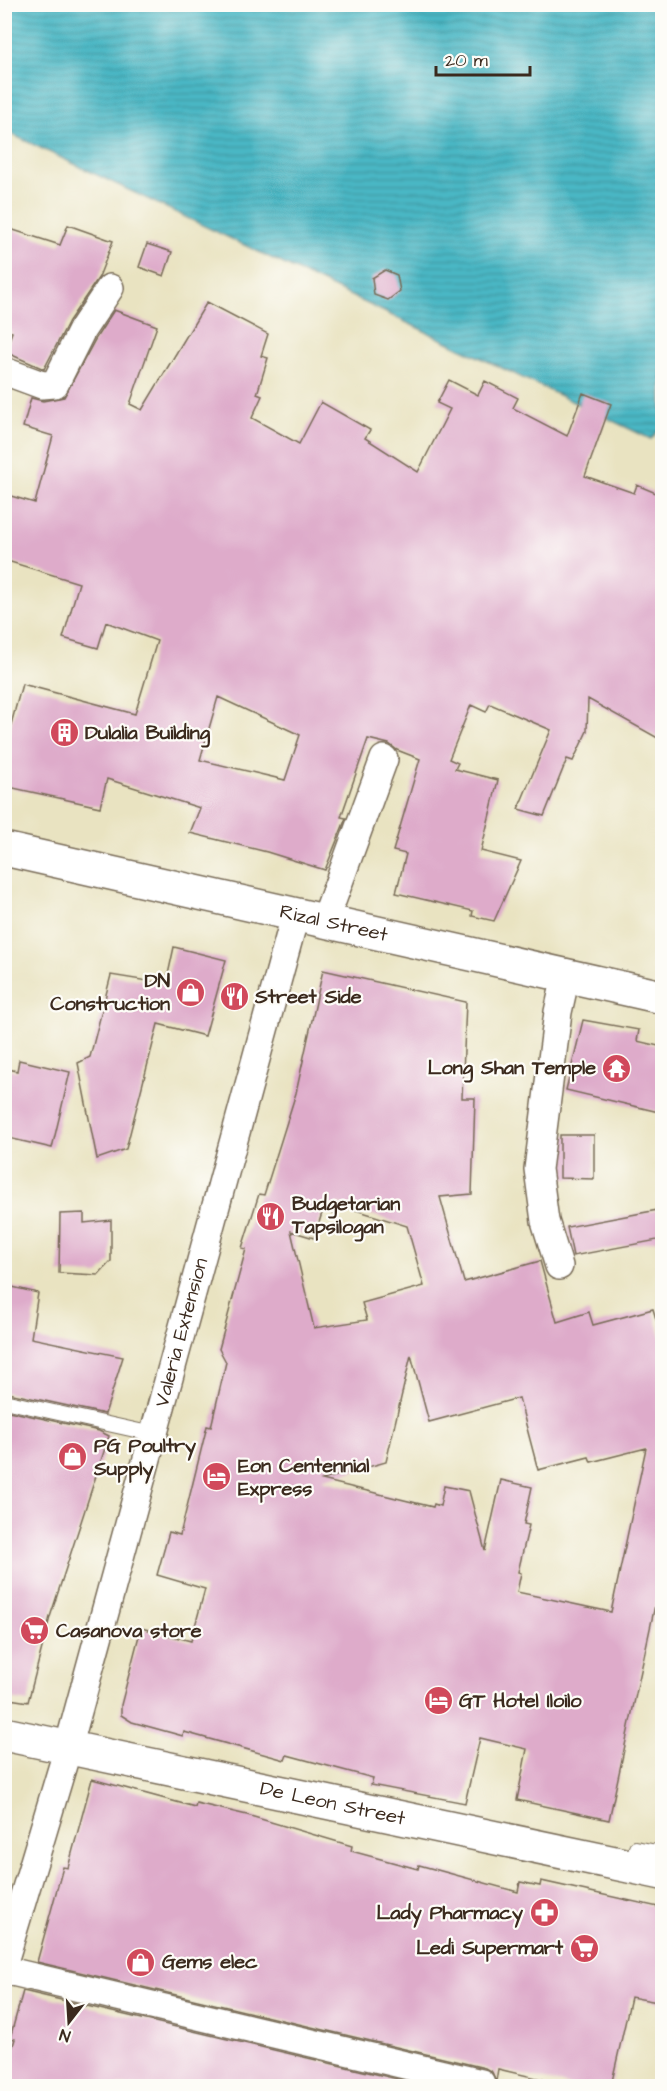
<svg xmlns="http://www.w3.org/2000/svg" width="667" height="2091" font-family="'Architects Daughter',sans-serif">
  <defs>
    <pattern id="water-rules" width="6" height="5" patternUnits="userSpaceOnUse" patternTransform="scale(1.5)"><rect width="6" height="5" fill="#4ab7c5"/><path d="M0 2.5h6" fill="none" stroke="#3f959f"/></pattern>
  </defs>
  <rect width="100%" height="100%" fill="#fdfcf7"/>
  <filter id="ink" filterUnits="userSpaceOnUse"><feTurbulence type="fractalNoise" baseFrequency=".0167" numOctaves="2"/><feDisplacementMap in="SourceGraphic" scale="12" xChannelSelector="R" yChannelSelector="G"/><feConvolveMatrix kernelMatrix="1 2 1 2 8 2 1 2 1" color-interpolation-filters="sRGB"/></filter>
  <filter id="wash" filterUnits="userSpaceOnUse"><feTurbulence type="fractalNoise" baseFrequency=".008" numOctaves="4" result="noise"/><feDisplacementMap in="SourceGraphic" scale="24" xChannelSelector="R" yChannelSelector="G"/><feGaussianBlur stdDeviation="1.35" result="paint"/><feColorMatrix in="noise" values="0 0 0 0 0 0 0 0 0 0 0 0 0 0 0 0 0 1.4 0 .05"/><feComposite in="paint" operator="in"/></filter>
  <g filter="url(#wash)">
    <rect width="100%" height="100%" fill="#e9e3c1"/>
    <!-- water -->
    <path fill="url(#water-rules)" stroke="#427072" stroke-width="1.5" d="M4,5H662V427L651,439L5,131Z"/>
    <g id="blocks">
      <!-- building -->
      <path fill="#deabca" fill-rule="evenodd" d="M68,225L113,241L99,277L69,321L44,369L5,352L12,332L4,330V227L60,245Z
        M147,244L172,252L164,276L139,267Z
        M385,270L397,275L400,291L388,300L374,295L372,278Z
        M207,302L268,334L261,356L268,358L257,394L262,396L252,418L299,444L321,402L370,430L365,438L418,472L450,409L437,403L449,380L478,395L485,381L518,398L513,408L567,436L583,393L611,404L585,476L634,493L637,485L663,496V741L588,699L587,731L573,761L567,759L544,816L518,809L551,730L490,704L486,712L471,705L449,759L458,763L455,769L498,780L481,851L521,861L494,921L472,916L473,911L396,893L406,854L393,851L420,759L397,750L389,744L368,739L341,817L346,818L325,870L267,852L190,833L200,808L107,779L100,807L4,786V750L22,684L135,714L157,641L106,622L98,648L63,638L79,583L4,560V494L35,503L53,436L23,427L31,398L43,401L64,397L96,338L114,310L157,326L130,404L142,410ZM218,697L300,735L285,780L200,760Z
        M174,947L226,960L205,1036L158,1024L126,1149L97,1159L78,1063L90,1057L111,975L166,984Z
        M323,970L466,1002L462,1098H475L472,1194L440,1197L464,1282L540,1261L557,1322L589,1312L593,1325L653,1309L663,1342V1568L609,1820L517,1800L527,1749L480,1738L465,1803L371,1785L373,1778L287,1755L285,1760L184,1732L183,1736L132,1722L121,1715V1705L141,1628L191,1641L205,1589L157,1575L169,1532L180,1535L207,1426L211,1427L226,1362L219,1349L246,1249L242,1248L259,1194L264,1195L296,1093ZM337,1204L407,1226L424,1286L362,1303L367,1320L314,1328L291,1231L314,1238L323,1210L334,1214ZM411,1355L429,1422L519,1398L538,1470L589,1457L591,1462L646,1448L611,1612L517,1592L521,1573L518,1572L529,1525L524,1524L532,1487L501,1480L485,1551L469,1491L444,1486L440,1506L434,1504L433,1507L322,1480L386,1462Z
        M583,1020L639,1030L637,1041L663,1047V1113L566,1090Z
        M19,1060L70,1072L52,1148L4,1137V1068L17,1071Z
        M560,1135H594V1179L560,1178Z
        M663,1209V1239L573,1256L567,1227Z
        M84,1213V1223L111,1220V1261L98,1275L59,1273L60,1214Z
        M4,1285L38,1293L31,1338L123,1357L105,1414L4,1392Z
        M4,1410L99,1431L109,1436L50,1617L28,1702L4,1698Z
        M92,1779L195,1807L196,1803L247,1815L352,1846L351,1851L418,1869L419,1865L518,1892L520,1882L540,1886L541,1881L663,1908V2003L631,1997L611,2086H571L498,2069L496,2081L492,2072L485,2068L37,1962L63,1867L68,1868Z
        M23,1991L427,2086H4V2074L15,2039L10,2038Z"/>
    </g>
  </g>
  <g filter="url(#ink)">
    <use href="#blocks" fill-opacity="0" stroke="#786b57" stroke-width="1.5"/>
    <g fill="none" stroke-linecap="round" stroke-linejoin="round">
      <defs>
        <path id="service" d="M4,1401L153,1434
          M632,1866L636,1848L662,1853"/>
        <g id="minor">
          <path d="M4,371L42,385L55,384L82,330L110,288"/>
          <path d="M324,923L384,759"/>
          <path d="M559,1266L545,1221L538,1169L558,1012L566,976"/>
          <path id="s1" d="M4,1962L68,1748L295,916"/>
          <path d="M4,1970L481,2083"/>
        </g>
        <g id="tertiary">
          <path id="s2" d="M4,1734L662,1873"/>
        </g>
        <g id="secondary">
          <path id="s3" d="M4,849L662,997"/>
        </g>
      </defs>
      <!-- service casing -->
      <use href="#service" stroke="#786b57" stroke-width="16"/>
      <!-- minor casing -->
      <use href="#minor" stroke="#786b57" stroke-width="30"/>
      <!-- tertiary casing -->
      <use href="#tertiary" stroke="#786b57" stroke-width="36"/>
      <!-- secondary casing -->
      <use href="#secondary" stroke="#786b57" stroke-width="36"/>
      <!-- service -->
      <use href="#service" stroke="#fff" stroke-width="14"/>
      <!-- minor -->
      <use href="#minor" stroke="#fff" stroke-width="27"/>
      <!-- tertiary -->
      <use href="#tertiary" stroke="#fff" stroke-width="33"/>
      <!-- secondary -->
      <use href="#secondary" stroke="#fff" stroke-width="33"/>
    </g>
  </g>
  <!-- icons -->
  <defs>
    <symbol id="building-disc" viewBox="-11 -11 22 22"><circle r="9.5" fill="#d1495b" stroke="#fdfcf7"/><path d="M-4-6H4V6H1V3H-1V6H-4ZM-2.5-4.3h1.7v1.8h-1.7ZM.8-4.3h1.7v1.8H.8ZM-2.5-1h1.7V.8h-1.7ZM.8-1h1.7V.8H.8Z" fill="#fff"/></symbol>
    <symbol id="shop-disc" viewBox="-11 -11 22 22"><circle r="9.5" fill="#d1495b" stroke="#fdfcf7"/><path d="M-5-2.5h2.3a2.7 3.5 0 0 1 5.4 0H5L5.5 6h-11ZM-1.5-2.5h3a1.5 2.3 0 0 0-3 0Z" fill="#fff"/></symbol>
    <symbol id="restaurant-disc" viewBox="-11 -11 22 22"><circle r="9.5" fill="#d1495b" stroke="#fdfcf7"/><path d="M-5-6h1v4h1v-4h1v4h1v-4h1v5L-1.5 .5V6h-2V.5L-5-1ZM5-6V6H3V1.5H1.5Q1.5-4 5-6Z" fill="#fff"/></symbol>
    <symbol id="temple-disc" viewBox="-11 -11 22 22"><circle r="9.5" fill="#d1495b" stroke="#fdfcf7"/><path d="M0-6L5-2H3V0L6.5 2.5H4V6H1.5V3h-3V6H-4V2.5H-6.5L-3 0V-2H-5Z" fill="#fff"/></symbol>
    <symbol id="hotel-disc" viewBox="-11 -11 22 22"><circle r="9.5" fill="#d1495b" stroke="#fdfcf7"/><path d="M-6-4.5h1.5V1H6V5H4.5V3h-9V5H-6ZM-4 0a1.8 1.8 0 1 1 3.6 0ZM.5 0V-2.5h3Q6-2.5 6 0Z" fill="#fff"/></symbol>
    <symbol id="supermarket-disc" viewBox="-11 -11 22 22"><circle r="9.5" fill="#d1495b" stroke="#fdfcf7"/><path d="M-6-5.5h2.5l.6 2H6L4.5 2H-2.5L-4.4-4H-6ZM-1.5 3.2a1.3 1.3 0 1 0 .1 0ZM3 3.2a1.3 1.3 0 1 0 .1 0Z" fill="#fff"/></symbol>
    <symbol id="pharmacy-disc" viewBox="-11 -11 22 22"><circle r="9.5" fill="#d1495b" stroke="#fdfcf7"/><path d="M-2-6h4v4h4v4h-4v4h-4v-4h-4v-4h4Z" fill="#fff"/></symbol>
  </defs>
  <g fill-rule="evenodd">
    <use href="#building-disc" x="48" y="716" width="33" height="33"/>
    <use href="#shop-disc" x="174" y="976" width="33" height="33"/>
    <use href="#restaurant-disc" x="218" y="980" width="33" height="33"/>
    <use href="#temple-disc" x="600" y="1052" width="33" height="33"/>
    <use href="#restaurant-disc" x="254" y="1200" width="33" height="33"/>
    <use href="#shop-disc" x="56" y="1440" width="33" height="33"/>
    <use href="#hotel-disc" x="200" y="1460" width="33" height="33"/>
    <use href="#supermarket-disc" x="18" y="1614" width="33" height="33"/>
    <use href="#hotel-disc" x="422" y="1684" width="33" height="33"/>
    <use href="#pharmacy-disc" x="528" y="1896" width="33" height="33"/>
    <use href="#supermarket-disc" x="568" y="1932" width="33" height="33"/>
    <use href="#shop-disc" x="124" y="1946" width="33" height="33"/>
  </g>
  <g text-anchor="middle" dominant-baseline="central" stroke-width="4.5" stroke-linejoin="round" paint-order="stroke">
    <!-- poi labels -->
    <g font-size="20" font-weight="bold" fill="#3b2a1e" stroke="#fdfcf7" text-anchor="start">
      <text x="85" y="733">Dulalia Building</text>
      <text x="170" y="981" text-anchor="end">DN<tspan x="170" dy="23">Construction</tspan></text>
      <text x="255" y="997">Street Side</text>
      <text x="596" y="1068" text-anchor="end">Long Shan Temple</text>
      <text x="292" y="1204">Budgetarian<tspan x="292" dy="23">Tapsilogan</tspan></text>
      <text x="94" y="1446">PG Poultry<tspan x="94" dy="23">Supply</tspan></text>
      <text x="238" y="1466">Eon Centennial<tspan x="238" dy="23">Express</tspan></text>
      <text x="56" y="1631">Casanova store</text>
      <text x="459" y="1701">GT Hotel Iloilo</text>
      <text x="523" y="1913" text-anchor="end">Lady Pharmacy</text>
      <text x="563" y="1948" text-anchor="end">Ledi Supermart</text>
      <text x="162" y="1962">Gems elec</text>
    </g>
    <!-- street labels -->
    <g font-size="20" fill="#3b2a1e" stroke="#fdfcf7">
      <text stroke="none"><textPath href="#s3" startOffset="338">Rizal Street</textPath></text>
      <text stroke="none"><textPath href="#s1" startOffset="654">Valeria Extension</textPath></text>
      <text stroke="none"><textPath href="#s2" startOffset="336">De Leon Street</textPath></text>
    </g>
  </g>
  <!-- margin -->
  <rect width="667" height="2091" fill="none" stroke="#fdfcf7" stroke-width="24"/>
  <!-- north arrow -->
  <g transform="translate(69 2022) rotate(197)" stroke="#fdfcf7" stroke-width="4.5" paint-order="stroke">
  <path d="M0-4.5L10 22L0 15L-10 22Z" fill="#3b2a1e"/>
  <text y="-9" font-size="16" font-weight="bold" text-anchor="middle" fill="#3b2a1e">N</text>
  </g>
  <!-- scale -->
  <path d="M436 66v9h94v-9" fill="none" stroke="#3b2a1e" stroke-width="3"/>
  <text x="445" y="66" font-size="18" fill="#3b2a1e" stroke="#fdfcf7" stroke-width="4.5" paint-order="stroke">20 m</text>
</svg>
